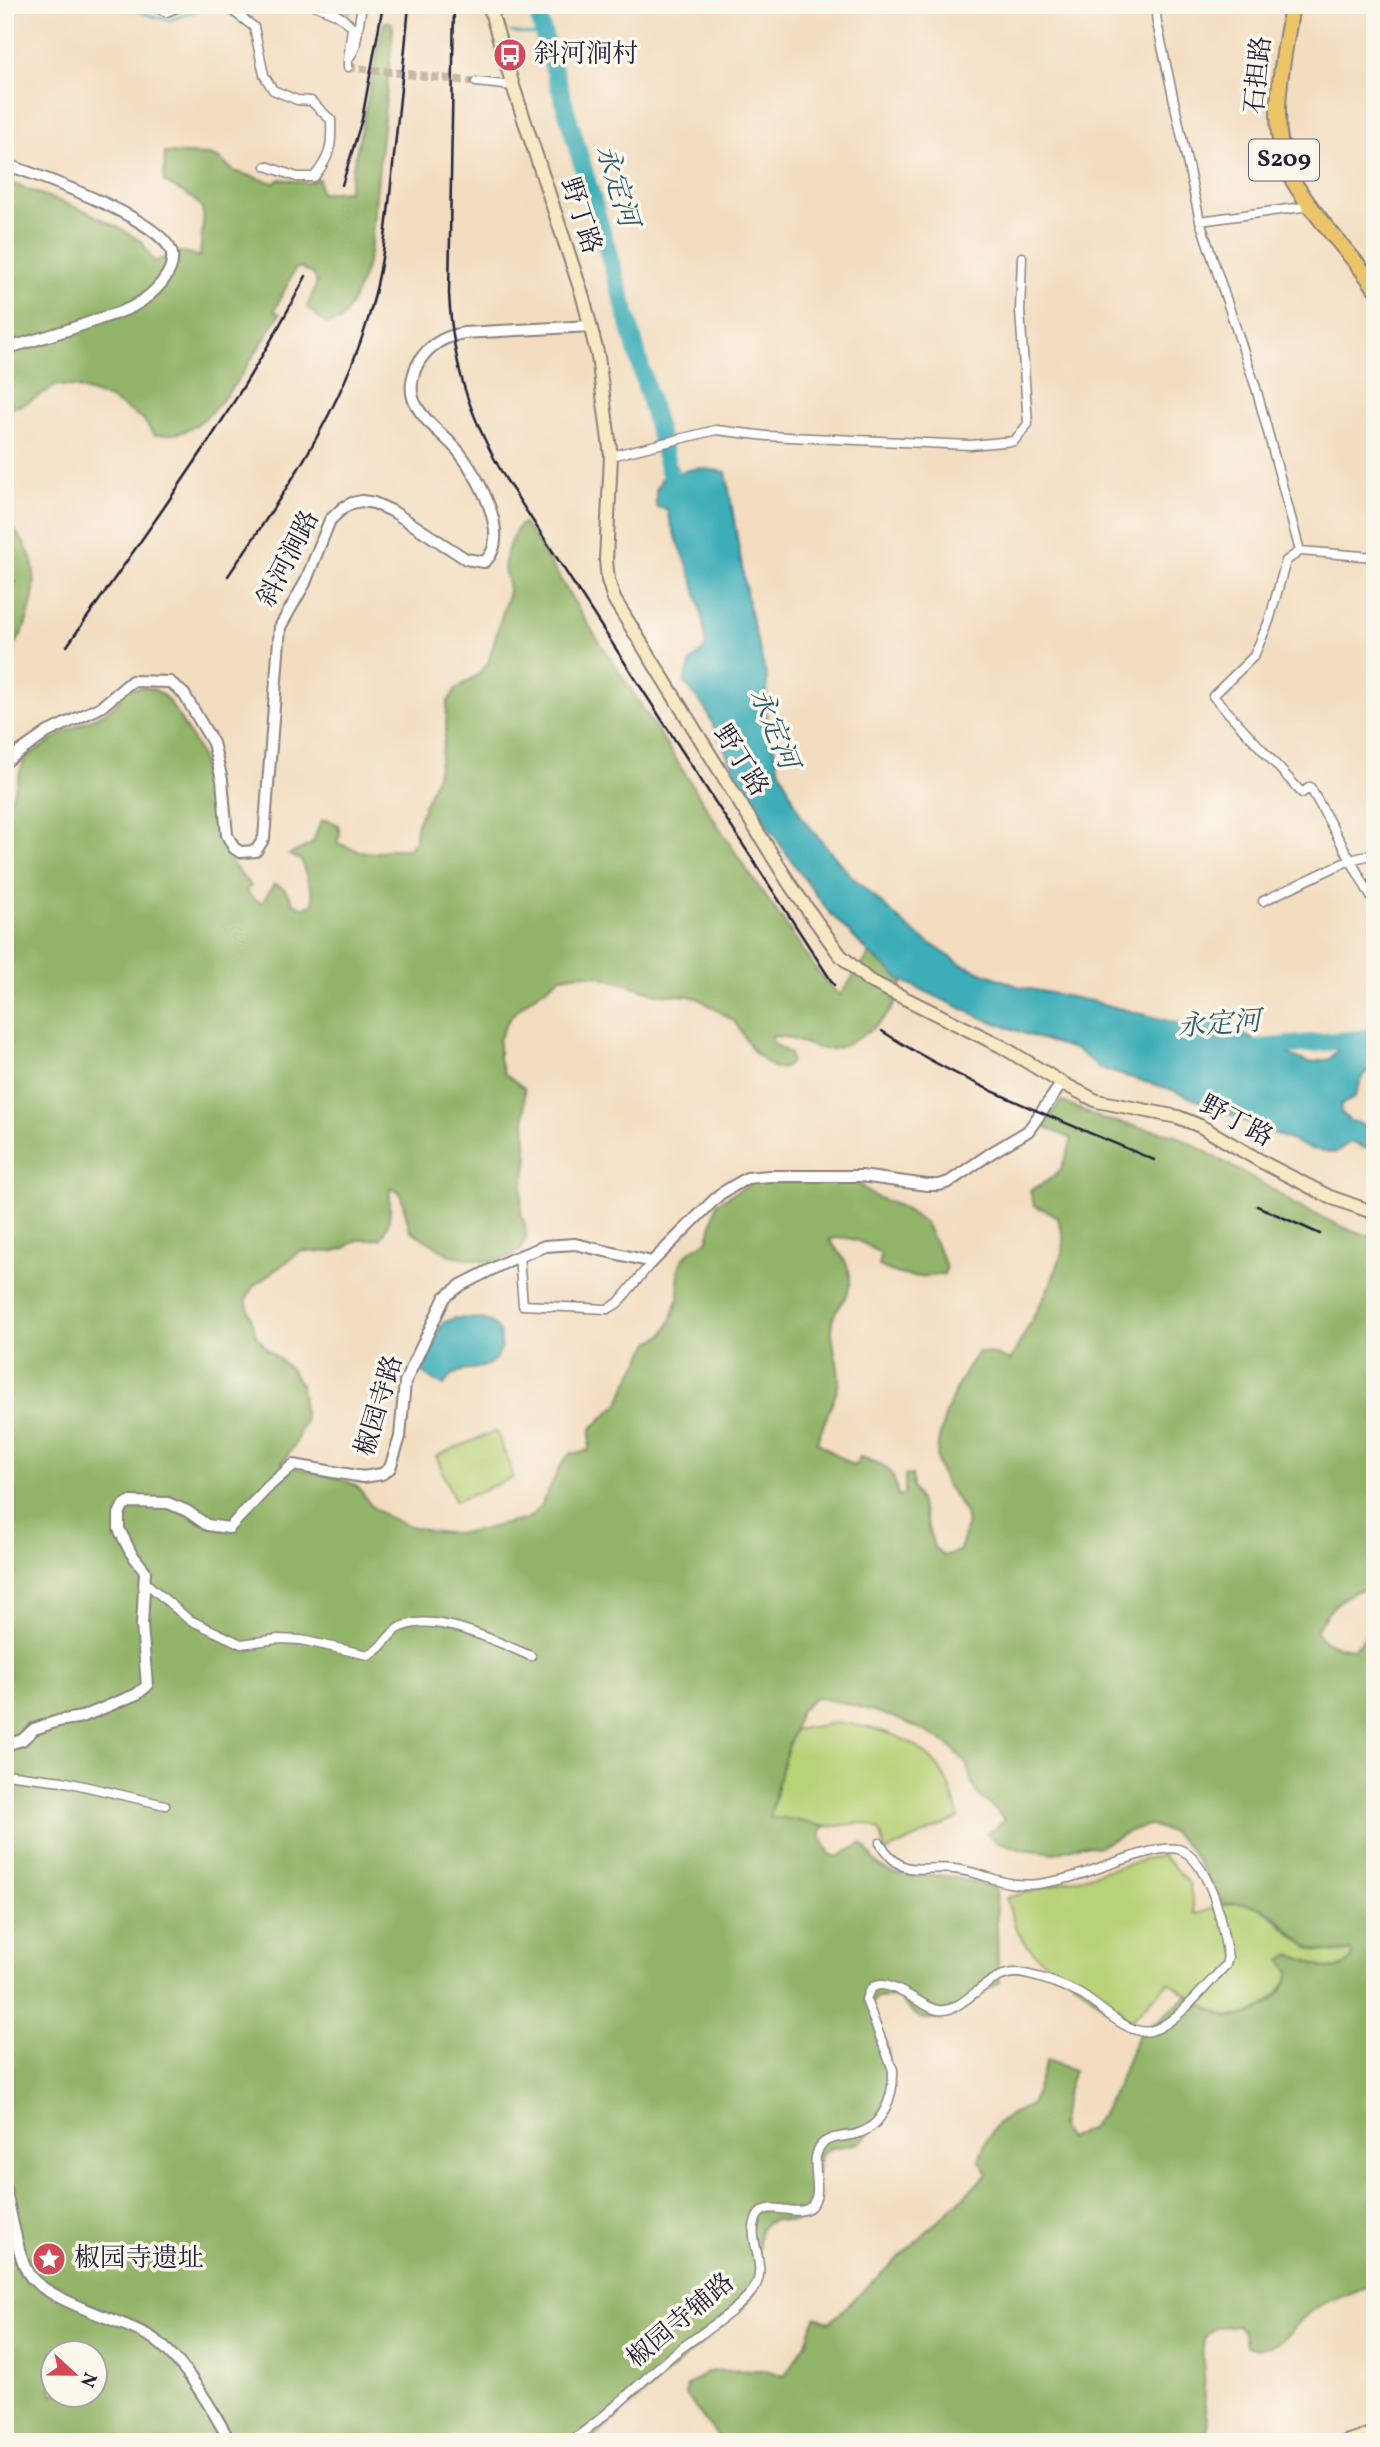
<svg xmlns="http://www.w3.org/2000/svg" width="1380" height="2447" font-family="Vollkorn,'Noto Serif SC',serif">
  <rect width="100%" height="100%" fill="#fbf7ec"/>
  <filter id="ink" filterUnits="userSpaceOnUse"><feTurbulence type="fractalNoise" baseFrequency=".0143" numOctaves="2"/><feDisplacementMap in="SourceGraphic" scale="14" xChannelSelector="R" yChannelSelector="G"/><feConvolveMatrix kernelMatrix="1 2 1 2 8 2 1 2 1" color-interpolation-filters="sRGB"/></filter>
  <filter id="wash" filterUnits="userSpaceOnUse"><feTurbulence type="fractalNoise" baseFrequency=".00686" numOctaves="4" result="noise"/><feDisplacementMap in="SourceGraphic" scale="28" xChannelSelector="R" yChannelSelector="G"/><feGaussianBlur stdDeviation="1.57" result="paint"/><feColorMatrix in="noise" values="0 0 0 0 0 0 0 0 0 0 0 0 0 0 0 0 0 1.4 0 .05"/><feComposite in="paint" operator="in"/></filter>
  <g filter="url(#wash)">
    <rect width="100%" height="100%" fill="#f3ddc0"/>
    <!-- green -->
    <path fill="#b8d277" stroke="#6d7a59" stroke-width="2" d="M496,1431L514,1477L455,1502L436,1456Z
      M836,1723C871,1725 911,1736 935,1763C949,1779 954,1799 959,1818L885,1852C883,1843 883,1832 875,1827C862,1819 849,1825 836,1826C814,1829 792,1819 770,1819L781,1769L794,1730Z
      M1162,1855L1189,1883L1195,1914C1211,1912 1226,1900 1242,1902C1277,1907 1288,1943 1320,1951C1330,1954 1342,1951 1353,1951L1352,1959C1340,1973 1321,1970 1308,1960L1290,1972C1288,1981 1280,1992 1272,1999C1235,2036 1203,2004 1169,1982L1129,2022L1120,2008L1109,2011L1070,1977L1053,1970L1025,1944L1016,1929L1006,1898Z"/>
    <!-- forest -->
    <path fill="#92b468" stroke="#5a6b52" stroke-width="2" fill-rule="evenodd" d="M384,22H391L393,29L370,253C364,277 355,301 340,321L326,324L307,307L317,283L314,275L300,267L295,269L274,311L280,314C257,349 224,412 187,430C177,435 165,435 154,435L143,419L110,399L75,387L58,385L24,404L5,410V181L88,212L123,230L142,242L154,262C174,253 179,248 200,257C203,205 215,209 164,182L165,153L209,155L218,158L234,171L274,183L281,179L307,183L319,179L320,193L348,191Z
      M5,520C35,549 41,577 28,617C24,631 17,645 5,655Z
      M523,523C550,558 570,598 595,635C645,710 693,787 742,863C757,885 773,906 788,928C805,952 817,976 840,995L870,954L903,981C900,989 898,999 893,1007C882,1024 845,1052 824,1049C807,1047 787,1033 771,1037L773,1043L790,1054L791,1062L785,1068L775,1069L754,1052L734,1021L699,999L690,996L658,994L600,976L581,974L561,977L529,1000L514,1013L506,1024L499,1040V1059L504,1073L524,1088L526,1146L528,1158L522,1190L521,1213L525,1225L526,1238L521,1250L509,1257L488,1262L472,1259L450,1255L410,1230L400,1192L390,1188C389,1206 393,1224 380,1239L357,1240L345,1248L332,1252L301,1251L254,1286L246,1300L256,1335L267,1349L290,1369L301,1385L305,1419L294,1446L282,1463C305,1473 327,1474 349,1482C365,1489 363,1500 374,1508C399,1527 439,1536 470,1532C484,1530 498,1525 512,1522C516,1521 523,1521 527,1519C547,1508 553,1469 571,1453H580L589,1450L591,1429L619,1403L627,1384L650,1342L663,1335L671,1321L679,1296L678,1271L682,1260L689,1252L708,1240L717,1203L753,1182L802,1180L855,1182L874,1196L901,1207L925,1223L943,1259L946,1268L944,1274C916,1279 905,1278 879,1266L881,1254C867,1244 846,1232 829,1240C844,1257 858,1274 845,1298C840,1305 834,1312 832,1321C830,1342 839,1361 839,1381C839,1390 821,1428 817,1442L854,1466L860,1457C886,1465 894,1468 898,1496L905,1494V1476L912,1475L913,1488L920,1501L934,1547L944,1556L959,1551C982,1500 945,1504 938,1463C933,1435 960,1373 979,1352L993,1354L1010,1361C1027,1328 1054,1284 1063,1249C1065,1238 1061,1227 1057,1216L1034,1205L1030,1191C1062,1172 1061,1174 1072,1139L1043,1126L1061,1101L1102,1119L1176,1135L1274,1190L1295,1205L1345,1228L1375,1238V1584L1371,1588C1345,1590 1328,1609 1316,1631C1324,1645 1337,1647 1353,1649L1362,1641L1375,1622V2282C1354,2295 1329,2297 1310,2312C1298,2321 1287,2340 1273,2345C1264,2348 1255,2349 1246,2346L1244,2333L1238,2326C1197,2323 1202,2345 1204,2377C1205,2384 1203,2391 1204,2399C1205,2414 1212,2428 1204,2442H722L685,2395L687,2386L707,2372L717,2371L766,2370L784,2376L805,2345L816,2316L830,2322L988,2174L979,2160C991,2125 998,2118 1031,2105L1047,2060L1074,2070L1064,2102L1060,2128L1068,2139L1089,2129L1100,2117L1116,2088L1137,2037L1189,1995C1202,2004 1217,2017 1233,2017C1257,2018 1285,1995 1290,1972L1281,1960L1290,1955C1311,1959 1334,1981 1352,1959V1951C1339,1951 1325,1954 1314,1949C1298,1943 1288,1927 1276,1917C1261,1905 1242,1902 1223,1904L1188,1846L1171,1832L1149,1825L1132,1830L1098,1847L1081,1845L1056,1853L1021,1849L996,1841L986,1833L995,1829L1004,1819C996,1808 985,1803 977,1793C970,1785 971,1772 965,1763C943,1728 855,1702 815,1698L800,1711L781,1769L770,1818L790,1819L823,1826L820,1836L830,1854L838,1857L861,1844C871,1850 873,1863 882,1868C905,1881 929,1872 953,1877C967,1880 982,1885 996,1888L998,1969L1000,1982C981,1992 942,2026 921,2018C911,2014 905,2003 896,1997L877,1998L872,2003V2008L888,2051L891,2085L877,2122L867,2136L858,2143L829,2149L822,2154L818,2164L812,2208L796,2221C779,2223 775,2213 760,2230L755,2293L747,2304L589,2442H5V817L25,758L66,731L106,712L117,703L125,690C159,681 167,697 183,724C188,733 195,743 199,752C209,777 207,807 216,832C223,853 236,870 251,886L246,890L253,899L262,903L274,884C285,887 289,893 293,903L304,908L313,904V896L301,860L289,855L312,844L321,821L329,820L338,825L340,834L337,843L359,851L374,853L391,849H409L415,840L416,826L437,775L446,731L447,703L456,689L479,674L488,663L509,591C509,584 507,581 505,574C502,562 512,530 523,523ZM52,2352H94V2394H52Z"/>
    <!-- water -->
    <path fill="#3daeb8" stroke="#30687a" stroke-width="2" d="M698,468L726,472L749,608L767,679L766,713L778,766L802,818L851,876L912,931L961,964L1020,987L1091,1001L1181,1024L1224,1021L1241,1034L1309,1063L1330,1059L1351,1033L1371,1029L1375,1037V1062L1363,1076L1354,1098L1341,1105V1112L1350,1121L1375,1127V1152L1350,1142L1335,1153L1311,1149L1170,1089L1101,1069L1077,1050L1031,1036L980,1017L903,981L870,954L829,912L800,873L745,793L705,708L684,682L691,662L706,647C704,617 697,589 686,561C679,543 670,528 667,509L656,507V490L663,476Z
      M454,1318C473,1319 493,1314 500,1335C501,1340 502,1347 500,1351C489,1379 454,1360 444,1386L416,1370L443,1323Z"/>
    <g fill="none" stroke-linecap="round" stroke-linejoin="round">
      <!-- stream -->
      <path stroke="#3daeb8" stroke-width="2.5" d="M124,5L154,17L170,20L212,5
        M331,8L350,12
        M5,14L26,5
        M511,32L544,36"/>
      <!-- river -->
      <path stroke="#3daeb8" stroke-width="18" d="M535,5L625,309L676,496
        M1247,1049L1358,1039L1375,1040"/>
    </g>
  </g>
  <g filter="url(#ink)">
    <g fill="none" stroke-linecap="round" stroke-linejoin="round">
      <!-- minor-tunnel -->
      <path stroke="#c9b8a5" stroke-width="8" stroke-dasharray="8 4" stroke-linecap="butt" d="M348,67L476,82"/>
      <defs>
        <path id="minor" d="M151,5L166,12L184,5
          M225,5L254,27L264,75L273,90L297,100L311,101L331,120C332,146 331,156 314,177H297L266,166
          M314,5C328,11 342,15 352,27L348,60
          M1155,5L1157,23L1200,221L1256,388L1300,551
          M348,67V60L355,48L362,5
          M476,82L513,86
          M1200,221L1310,206
          M611,456L716,430L767,436L970,445L1014,441L1028,424L1020,311L1022,257
          M1375,557L1300,551L1286,561L1269,621L1254,656L1213,696L1302,793L1310,787L1375,904
          M1263,901L1350,860L1375,854
          M519,1256L523,1305L608,1309L618,1303L652,1262
          M145,1582L188,1619L241,1644L278,1639L301,1640L368,1655C381,1650 386,1638 396,1630C429,1607 499,1643 531,1656
          M5,1774L62,1781L165,1805
          M569,2442C607,2417 640,2382 675,2353C696,2336 745,2307 756,2285C767,2263 746,2238 757,2217C768,2197 797,2220 811,2206C826,2191 807,2163 821,2145C829,2136 845,2137 856,2134C883,2127 894,2096 893,2070L866,2000C874,1962 921,2008 938,2010C966,2014 987,1966 1025,1974C1044,1978 1063,1985 1080,1994C1098,2004 1128,2036 1150,2031C1176,2025 1207,1984 1226,1965L1228,1957C1223,1935 1220,1909 1211,1889C1205,1875 1194,1853 1178,1849C1157,1844 1097,1870 1075,1876C1063,1880 1050,1882 1038,1884C1001,1888 986,1872 954,1869C918,1865 903,1880 880,1843"/>
        <path id="tertiary" d="M5,164C37,175 165,220 172,254C175,274 152,295 137,304C127,311 114,314 102,318C70,330 38,339 5,349
          M5,568L8,579L5,587
          M5,762L48,732L101,707L132,681L170,682L184,694L213,743L222,780L227,835L234,848L240,852L256,851L264,838L280,627L305,583L330,520L344,507L352,503L362,501L374,503L392,511L466,559L484,562C513,538 478,476 459,452C446,436 426,424 416,405C408,391 412,373 420,360C431,343 446,336 464,333L591,326
          M5,1745L22,1740L34,1729L58,1721L82,1717L137,1694L147,1686L142,1625L145,1571L131,1553L119,1529V1514L123,1506L129,1502L168,1503L187,1511L207,1525L229,1528L270,1485L293,1465L363,1477L382,1474L390,1468L400,1437L405,1382L445,1297L461,1285L510,1260L545,1246L575,1244L652,1262L720,1194L747,1178L769,1176H861L927,1185H939L949,1182L991,1153L1028,1131L1062,1083
          M5,2189C11,2210 18,2260 30,2276C49,2301 121,2320 149,2336C181,2355 213,2410 230,2442"/>
        <path id="secondary" d="M489,5L513,86L583,297L598,357L611,456L606,560L608,580L614,599L791,886L840,955L868,980L1001,1046L1062,1083L1097,1101L1178,1117L1200,1126L1264,1163L1330,1197L1375,1213
          M1346,2442L1375,2433"/>
        <path id="primary" d="M1292,5C1284,61 1266,122 1290,175C1298,191 1310,206 1321,220C1338,243 1359,263 1375,288"/>
      </defs>
      <!-- minor casing -->
      <use href="#minor" stroke="#8a807e" stroke-width="11"/>
      <!-- tertiary casing -->
      <use href="#tertiary" stroke="#8a807e" stroke-width="14"/>
      <!-- secondary casing -->
      <use href="#secondary" stroke="#8a807e" stroke-width="16"/>
      <!-- primary casing -->
      <use href="#primary" stroke="#8a807e" stroke-width="18"/>
      <!-- minor -->
      <use href="#minor" stroke="#fff" stroke-width="8"/>
      <!-- tertiary -->
      <use href="#tertiary" stroke="#fff" stroke-width="10"/>
      <!-- secondary -->
      <use href="#secondary" stroke="#f8e8c3" stroke-width="12"/>
      <!-- primary -->
      <use href="#primary" stroke="#edc569" stroke-width="14"/>
      <!-- rail -->
      <path stroke="#22223b" stroke-width="2.5" d="M454,5L449,294C453,367 469,415 505,478L834,985
        M342,185L362,119L383,5
        M228,576C284,494 340,413 369,316C383,270 387,222 392,175C398,118 404,62 409,5
        M67,646C151,526 239,407 306,276
        M882,1031C965,1086 1062,1120 1154,1160
        M1257,1206L1320,1234"/>
    </g>
  </g>
  <!-- icons -->
  <defs>
    <symbol id="bus-disc" viewBox="-11 -11 22 22"><circle r="9.5" fill="#d1495b" stroke="#fbf7ec"/><path d="M-5-6H5V4H4V6H2V4H-2V6H-4V4H-5ZM-3.5-4V0h7V-4ZM-3.5 1.2v1.5H-2V1.2ZM2 1.2v1.5H3.5V1.2Z" fill="#fff"/></symbol>
    <symbol id="sight-disc" viewBox="-11 -11 22 22"><circle r="9.5" fill="#d1495b" stroke="#fbf7ec"/><path d="M0-6L1.8-2.2L6-1.7L2.9 1.2L3.7 5.4L0 3.3L-3.7 5.4L-2.9 1.2L-6-1.7L-1.8-2.2Z" fill="#fff"/></symbol>
  </defs>
  <g fill-rule="evenodd">
    <use href="#bus-disc" x="491" y="36" width="38" height="38"/>
    <use href="#sight-disc" x="30" y="2240" width="38" height="38"/>
  </g>
  <g text-anchor="middle" dominant-baseline="central" stroke-width="7" stroke-linejoin="round" paint-order="stroke">
    <!-- shield labels -->
    <rect fill="#fbf7ec" stroke="#636270" stroke-width="2" x="1249" y="139.5" width="70" height="41" rx="5"/>
    <g font-size="24" font-weight="bold" fill="#22223b">
      <text x="1284" y="160">S209</text>
    </g>
    <!-- poi labels -->
    <g font-size="26" fill="#22223b" stroke="#fbf7ec" text-anchor="start">
      <text x="534" y="55">斜河涧村</text>
      <text x="74" y="2259">椒园寺遗址</text>
    </g>
    <!-- street labels -->
    <g font-size="26" fill="#22223b" stroke="#fbf7ec">
      <text transform="translate(1259 75) rotate(-84)">石担路</text>
      <text transform="translate(580 216) rotate(72)">野丁路</text>
      <text transform="translate(289 559) rotate(-63)">斜河涧路</text>
      <text transform="translate(740 761) rotate(58)">野丁路</text>
      <text transform="translate(1236 1122) rotate(28)">野丁路</text>
      <text transform="translate(380 1406) rotate(-73)">椒园寺路</text>
      <text transform="translate(681 2321) rotate(-40)">椒园寺辅路</text>
    </g>
    <!-- water labels -->
    <g font-size="28" font-style="italic" fill="#2d5a6d" stroke="#fbf7ec">
      <text transform="translate(616 186) rotate(73)">永定河</text>
      <text transform="translate(773 729) rotate(68)">永定河</text>
      <text transform="translate(1219 1025) rotate(-4)">永定河</text>
    </g>
  </g>
  <!-- margin -->
  <rect width="1380" height="2447" fill="none" stroke="#fbf7ec" stroke-width="28"/>
  <!-- north arrow -->
  <g transform="translate(74 2374) rotate(112)"><circle r="33" fill="#fbf7ec" stroke="#a4a2a5" stroke-width="2"/>
  <path d="M0-5L12 26L0 18L-12 26Z" fill="#d1495b"/>
  <text y="-10" font-size="19" font-weight="bold" text-anchor="middle" fill="#22223b">N</text>
  </g>
</svg>
